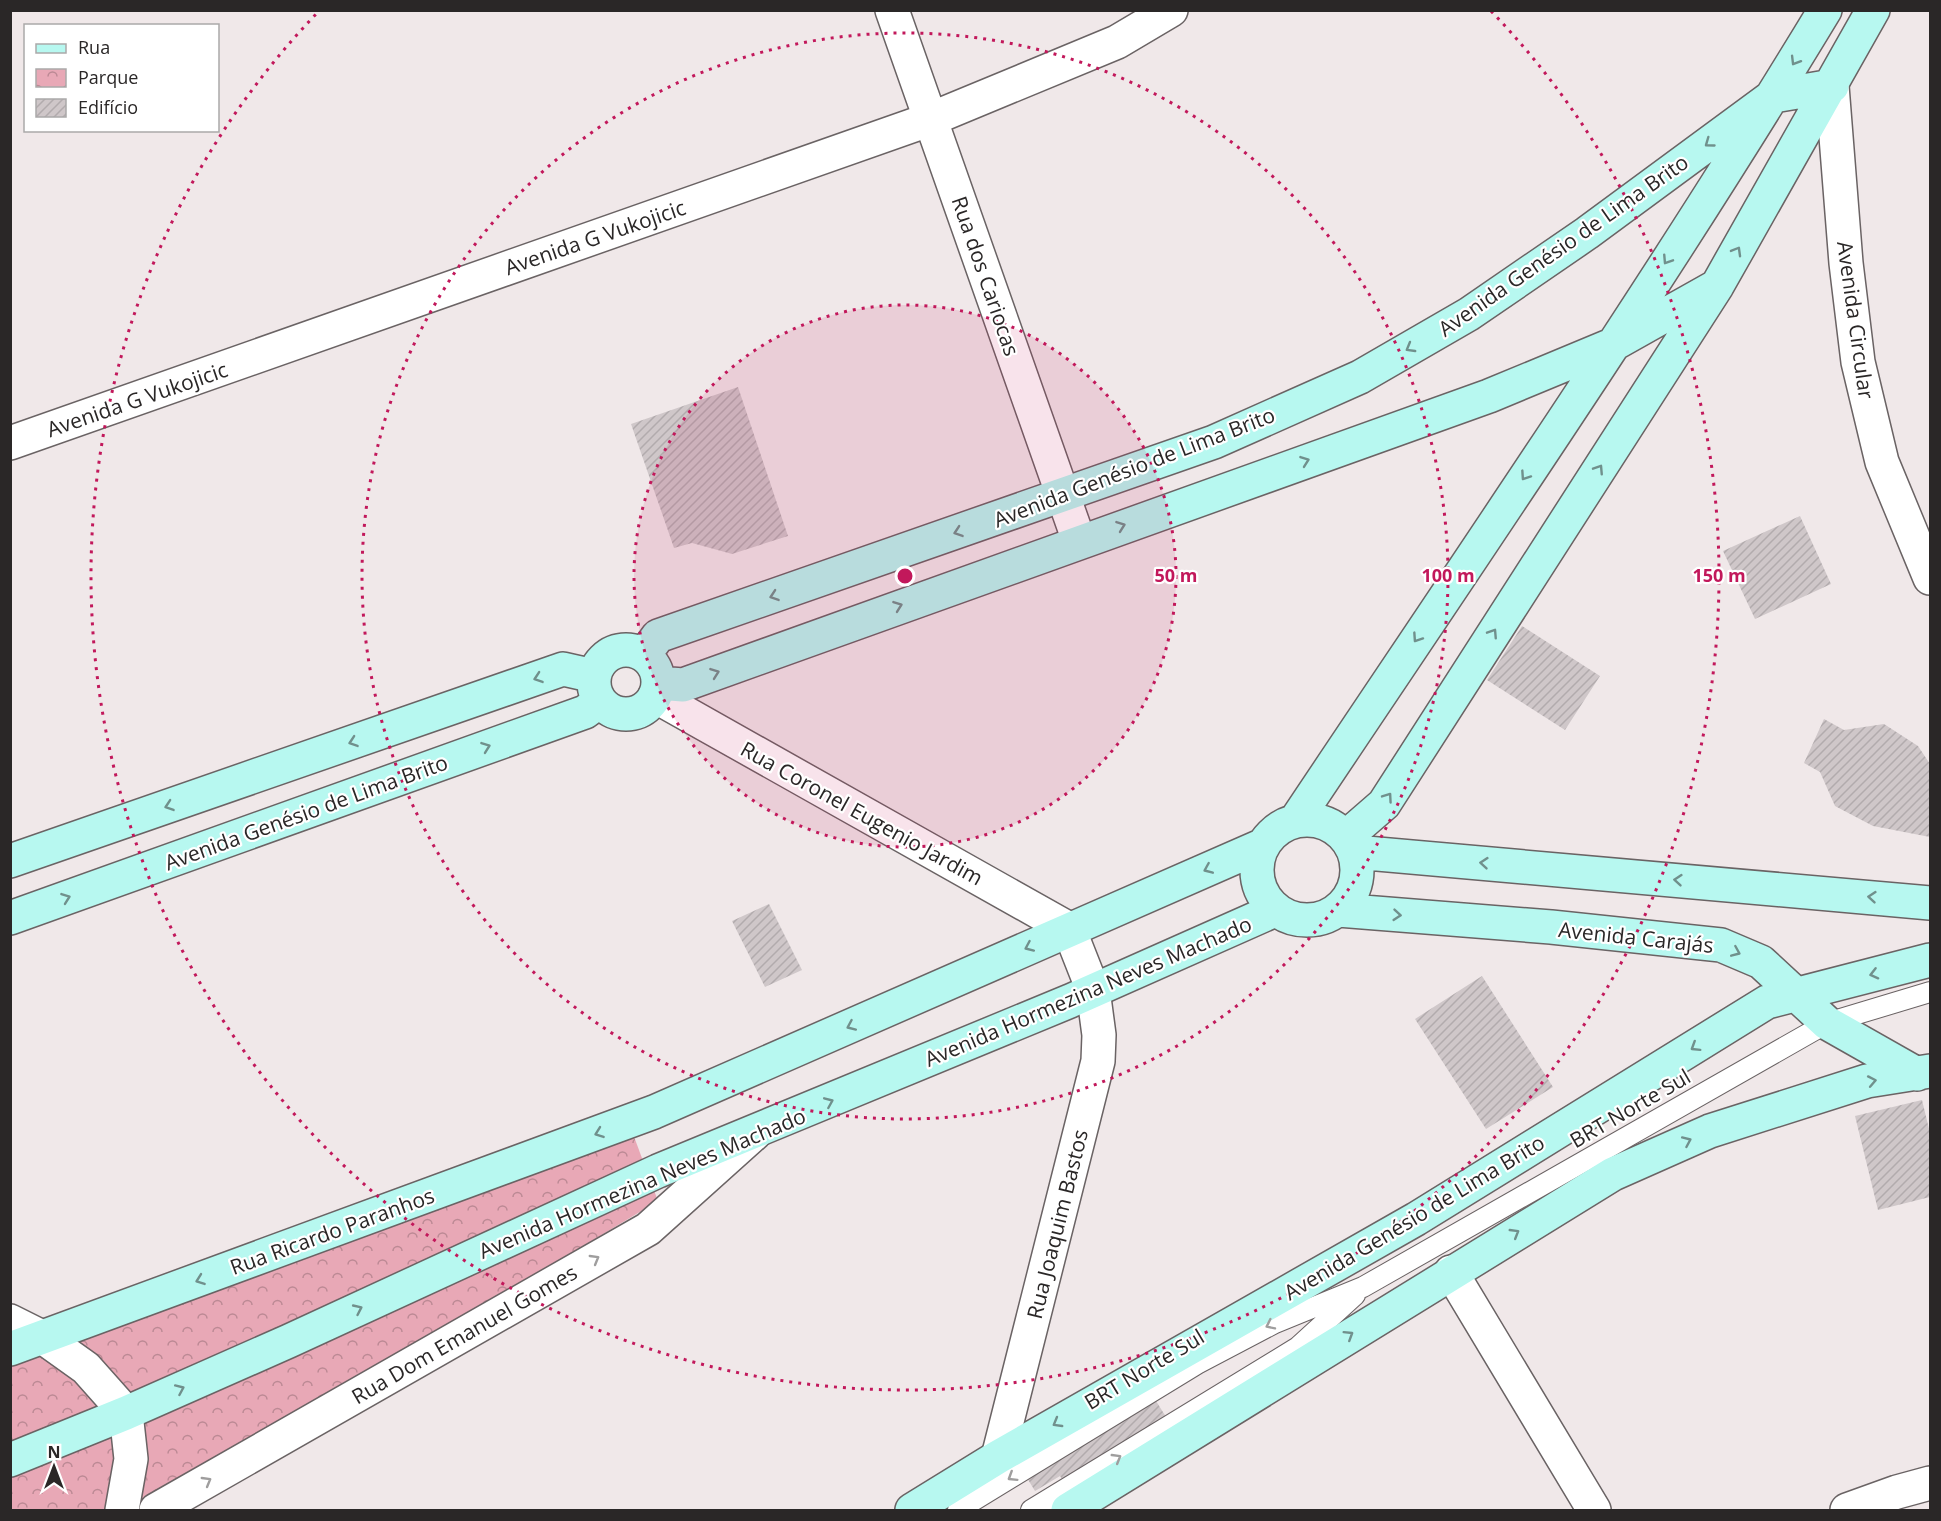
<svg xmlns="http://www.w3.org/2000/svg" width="1941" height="1521" font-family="'Open Sans',sans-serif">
  <defs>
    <pattern id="park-crowns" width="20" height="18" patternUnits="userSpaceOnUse" patternTransform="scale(1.5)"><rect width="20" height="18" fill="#e8a8b6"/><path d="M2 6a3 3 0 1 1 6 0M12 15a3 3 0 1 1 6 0" fill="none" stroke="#bc8994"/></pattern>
    <pattern id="building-hatch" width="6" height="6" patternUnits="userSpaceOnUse" patternTransform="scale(1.5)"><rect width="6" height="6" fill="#cfc7c9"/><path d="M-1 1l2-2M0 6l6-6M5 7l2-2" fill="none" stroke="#b2abad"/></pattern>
  </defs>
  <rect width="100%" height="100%" fill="#f0e8e9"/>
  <!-- park -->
  <path fill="url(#park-crowns)" d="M633,1134L658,1201L144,1510H11V1358Z"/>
  <!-- building -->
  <path fill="url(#building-hatch)" d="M738,387L788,536L732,554L692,543L674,548L631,424Z
    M1800,516L1831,584L1755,619L1723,551Z
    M1522,626L1600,676L1565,730L1487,680Z
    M1824,719L1844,730L1884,724L1918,746L1930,764V837L1873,826L1835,806L1820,772L1804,763Z
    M769,904L802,970L765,987L732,921Z
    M1482,976L1553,1087L1486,1129L1415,1019Z
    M1922,1100L1930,1133V1197L1878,1210L1855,1116Z
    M1148,1388L1171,1425L1068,1488L1060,1476L1035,1491L1027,1478Z"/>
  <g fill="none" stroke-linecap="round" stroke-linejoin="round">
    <defs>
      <path id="lane" d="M958,1510L1197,1364L1275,1323L1363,1287L1827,1023L1930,992
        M1031,1510L1298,1347L1355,1295"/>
      <path id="street" d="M892,10L1079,541
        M1832,86L1846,263L1858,362L1882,462L1930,578
        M10,443L931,119L1117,42L1171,10
        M655,696L1069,929L1093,990L1099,1035L1098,1061L998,1457
        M1451,1272L1594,1510
        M10,1321L44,1338L86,1368L126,1413L131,1459L122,1510
        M156,1510L648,1229L755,1133
        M1847,1510L1897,1492L1930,1483"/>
      <path id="secondary" d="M594 682a32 32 0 1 1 64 0a32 32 0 1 1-64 0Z
        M644,655L658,636L1214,442L1360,377L1469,314L1587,233L1773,96L1832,86
        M658,683L683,685L1489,396L1612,345L1717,286
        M1257 870a50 50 0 1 1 100 0a50 50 0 1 1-100 0Z
        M1296,820C1475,552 1658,286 1825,10
        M1346,837L1384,804L1717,286L1873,10
        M1355,852L1930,903
        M10,861L563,669L594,676
        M1338,910L1551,927L1721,945L1761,962L1827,1023L1917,1074
        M10,918L585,712L600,701
        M10,1349L654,1112L1261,846
        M10,1460L126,1413L289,1341L658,1171L1070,1001L1275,910
        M912,1510L998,1457L1416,1219L1767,1002L1930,960
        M1068,1510L1613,1174L1710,1131L1867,1081L1930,1071"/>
    </defs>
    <!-- lane casing -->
    <use href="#lane" stroke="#6a6364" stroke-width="22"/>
    <!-- street casing -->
    <use href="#street" stroke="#6a6364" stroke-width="36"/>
    <!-- secondary casing -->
    <use href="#secondary" stroke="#6a6364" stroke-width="36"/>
    <!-- lane -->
    <use href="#lane" stroke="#fff" stroke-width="20"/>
    <!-- street -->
    <use href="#street" stroke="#fff" stroke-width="33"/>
    <!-- secondary -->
    <use href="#secondary" stroke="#b7f8f0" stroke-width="33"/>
  </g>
  <!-- one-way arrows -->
  <defs><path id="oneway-chevron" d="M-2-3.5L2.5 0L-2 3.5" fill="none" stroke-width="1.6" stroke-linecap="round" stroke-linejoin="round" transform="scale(1.5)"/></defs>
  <g stroke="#70908c">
    <use href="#oneway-chevron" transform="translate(1795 61) rotate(121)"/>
    <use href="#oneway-chevron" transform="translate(1709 143) rotate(144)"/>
    <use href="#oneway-chevron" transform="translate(1737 251) rotate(-60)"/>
    <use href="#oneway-chevron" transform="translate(1667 260) rotate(123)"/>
    <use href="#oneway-chevron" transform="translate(1410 348) rotate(150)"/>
    <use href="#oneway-chevron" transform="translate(1305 461) rotate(-20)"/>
    <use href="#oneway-chevron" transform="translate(1599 469) rotate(-57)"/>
    <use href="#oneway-chevron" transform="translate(1525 476) rotate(124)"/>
    <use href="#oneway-chevron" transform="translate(1121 526) rotate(-20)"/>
    <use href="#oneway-chevron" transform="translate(958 532) rotate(161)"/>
    <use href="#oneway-chevron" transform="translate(774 596) rotate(161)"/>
    <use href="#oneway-chevron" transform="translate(898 606) rotate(-20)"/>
    <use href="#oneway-chevron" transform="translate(1493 633) rotate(-57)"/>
    <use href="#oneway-chevron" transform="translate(1417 638) rotate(124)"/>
    <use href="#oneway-chevron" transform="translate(715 673) rotate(-20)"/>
    <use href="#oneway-chevron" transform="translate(538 678) rotate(161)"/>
    <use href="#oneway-chevron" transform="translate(353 742) rotate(161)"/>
    <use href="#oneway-chevron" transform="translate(486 747) rotate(-20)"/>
    <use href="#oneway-chevron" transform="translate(1388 797) rotate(-55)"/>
    <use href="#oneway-chevron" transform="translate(169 806) rotate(161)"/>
    <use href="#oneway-chevron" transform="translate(1484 863) rotate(-175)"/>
    <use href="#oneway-chevron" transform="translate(1208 869) rotate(157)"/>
    <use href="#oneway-chevron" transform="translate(1678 880) rotate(-175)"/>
    <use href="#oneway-chevron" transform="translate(1872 897) rotate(-175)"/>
    <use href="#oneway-chevron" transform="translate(66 898) rotate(-20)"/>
    <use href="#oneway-chevron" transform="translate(1397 915) rotate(5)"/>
    <use href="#oneway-chevron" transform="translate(1029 947) rotate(156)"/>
    <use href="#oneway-chevron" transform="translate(1736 952) rotate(23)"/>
    <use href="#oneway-chevron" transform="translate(1874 974) rotate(166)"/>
    <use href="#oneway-chevron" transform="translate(851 1026) rotate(156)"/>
    <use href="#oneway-chevron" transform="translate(1695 1047) rotate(148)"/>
    <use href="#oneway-chevron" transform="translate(1872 1081) rotate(-11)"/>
    <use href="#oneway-chevron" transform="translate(829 1102) rotate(-23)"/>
    <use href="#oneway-chevron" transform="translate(599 1133) rotate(160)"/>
    <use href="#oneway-chevron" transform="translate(1687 1141) rotate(-24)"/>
    <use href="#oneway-chevron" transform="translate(1515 1233) rotate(-31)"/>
    <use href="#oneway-chevron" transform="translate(200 1280) rotate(160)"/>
    <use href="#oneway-chevron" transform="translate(358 1309) rotate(-25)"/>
    <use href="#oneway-chevron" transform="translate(1349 1335) rotate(-32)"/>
    <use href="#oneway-chevron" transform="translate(180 1389) rotate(-24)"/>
    <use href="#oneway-chevron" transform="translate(1057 1423) rotate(150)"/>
  </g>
  <g stroke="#9f9e9e">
    <use href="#oneway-chevron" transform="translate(595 1259) rotate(-30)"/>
    <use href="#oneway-chevron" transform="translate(1270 1325) rotate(154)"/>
    <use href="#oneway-chevron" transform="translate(1117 1458) rotate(-31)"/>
    <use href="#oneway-chevron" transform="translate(1012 1477) rotate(148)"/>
    <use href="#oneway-chevron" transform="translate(207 1481) rotate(-30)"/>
  </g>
  <!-- distance rings -->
  <circle cx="905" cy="576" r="271" fill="#c2185b" fill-opacity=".12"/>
  <g fill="none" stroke="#c2185b" stroke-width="3" stroke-dasharray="3 6">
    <circle cx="905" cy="576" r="271"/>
    <circle cx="905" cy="576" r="543"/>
    <path d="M1491 11A814 814 0 1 1 319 11"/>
  </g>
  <g text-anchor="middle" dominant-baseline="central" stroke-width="4.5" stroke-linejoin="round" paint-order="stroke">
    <!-- street labels -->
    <g font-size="21" fill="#2a2727" stroke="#fff">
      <text transform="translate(595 237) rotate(-19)">Avenida G Vukojicic</text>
      <text transform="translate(1563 245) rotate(-35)">Avenida Genésio de Lima Brito</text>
      <text transform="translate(986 276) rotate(71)">Rua dos Cariocas</text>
      <text transform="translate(1856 320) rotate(82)">Avenida Circular</text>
      <text transform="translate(137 399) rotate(-19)">Avenida G Vukojicic</text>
      <text transform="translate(1134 467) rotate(-21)">Avenida Genésio de Lima Brito</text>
      <text transform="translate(306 812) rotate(-20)">Avenida Genésio de Lima Brito</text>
      <text transform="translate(862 813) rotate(29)">Rua Coronel Eugenio Jardim</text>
      <text transform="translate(1636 937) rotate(6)">Avenida Carajás</text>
      <text transform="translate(1088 991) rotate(-23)">Avenida Hormezina Neves Machado</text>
      <text transform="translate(1630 1108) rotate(-30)">BRT Norte Sul</text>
      <text transform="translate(642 1183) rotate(-23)">Avenida Hormezina Neves Machado</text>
      <text transform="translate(1414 1217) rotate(-31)">Avenida Genésio de Lima Brito</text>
      <text transform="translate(1057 1224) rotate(-76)">Rua Joaquim Bastos</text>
      <text transform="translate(332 1231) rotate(-20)">Rua Ricardo Paranhos</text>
      <text transform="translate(464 1334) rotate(-30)">Rua Dom Emanuel Gomes</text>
      <text transform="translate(1144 1369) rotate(-31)">BRT Norte Sul</text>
    </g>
  </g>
  <circle cx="905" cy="576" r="9" fill="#c2185b" stroke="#fff" stroke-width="3"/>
  <g font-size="18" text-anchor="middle" font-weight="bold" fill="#c2185b" stroke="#fff" stroke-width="4.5" stroke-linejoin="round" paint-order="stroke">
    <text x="1176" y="582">50 m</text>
    <text x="1448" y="582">100 m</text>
    <text x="1719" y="582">150 m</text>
  </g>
  <!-- border -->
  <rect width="1941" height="1521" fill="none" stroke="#2a2727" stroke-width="24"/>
  <!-- legend -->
  <rect x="24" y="24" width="195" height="108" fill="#ffffff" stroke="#aaa9a9" stroke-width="1.5"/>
  <rect x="36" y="44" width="30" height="9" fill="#b7f8f0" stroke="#aaa9a9" stroke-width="1.5"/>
  <text x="78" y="54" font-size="18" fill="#2a2727">Rua</text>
  <rect x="36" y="69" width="30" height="18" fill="url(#park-crowns)" stroke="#aaa9a9" stroke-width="1.5"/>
  <text x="78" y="84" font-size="18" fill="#2a2727">Parque</text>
  <rect x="36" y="99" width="30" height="18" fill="url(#building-hatch)" stroke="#aaa9a9" stroke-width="1.5"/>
  <text x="78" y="114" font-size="18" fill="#2a2727">Edifício</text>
  <!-- north arrow -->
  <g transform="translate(54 1467)" stroke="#ffffff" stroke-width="4.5" paint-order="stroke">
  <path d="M0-4.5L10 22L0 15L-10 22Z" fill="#2a2727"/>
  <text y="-9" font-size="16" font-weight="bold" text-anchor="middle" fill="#2a2727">N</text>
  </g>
</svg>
